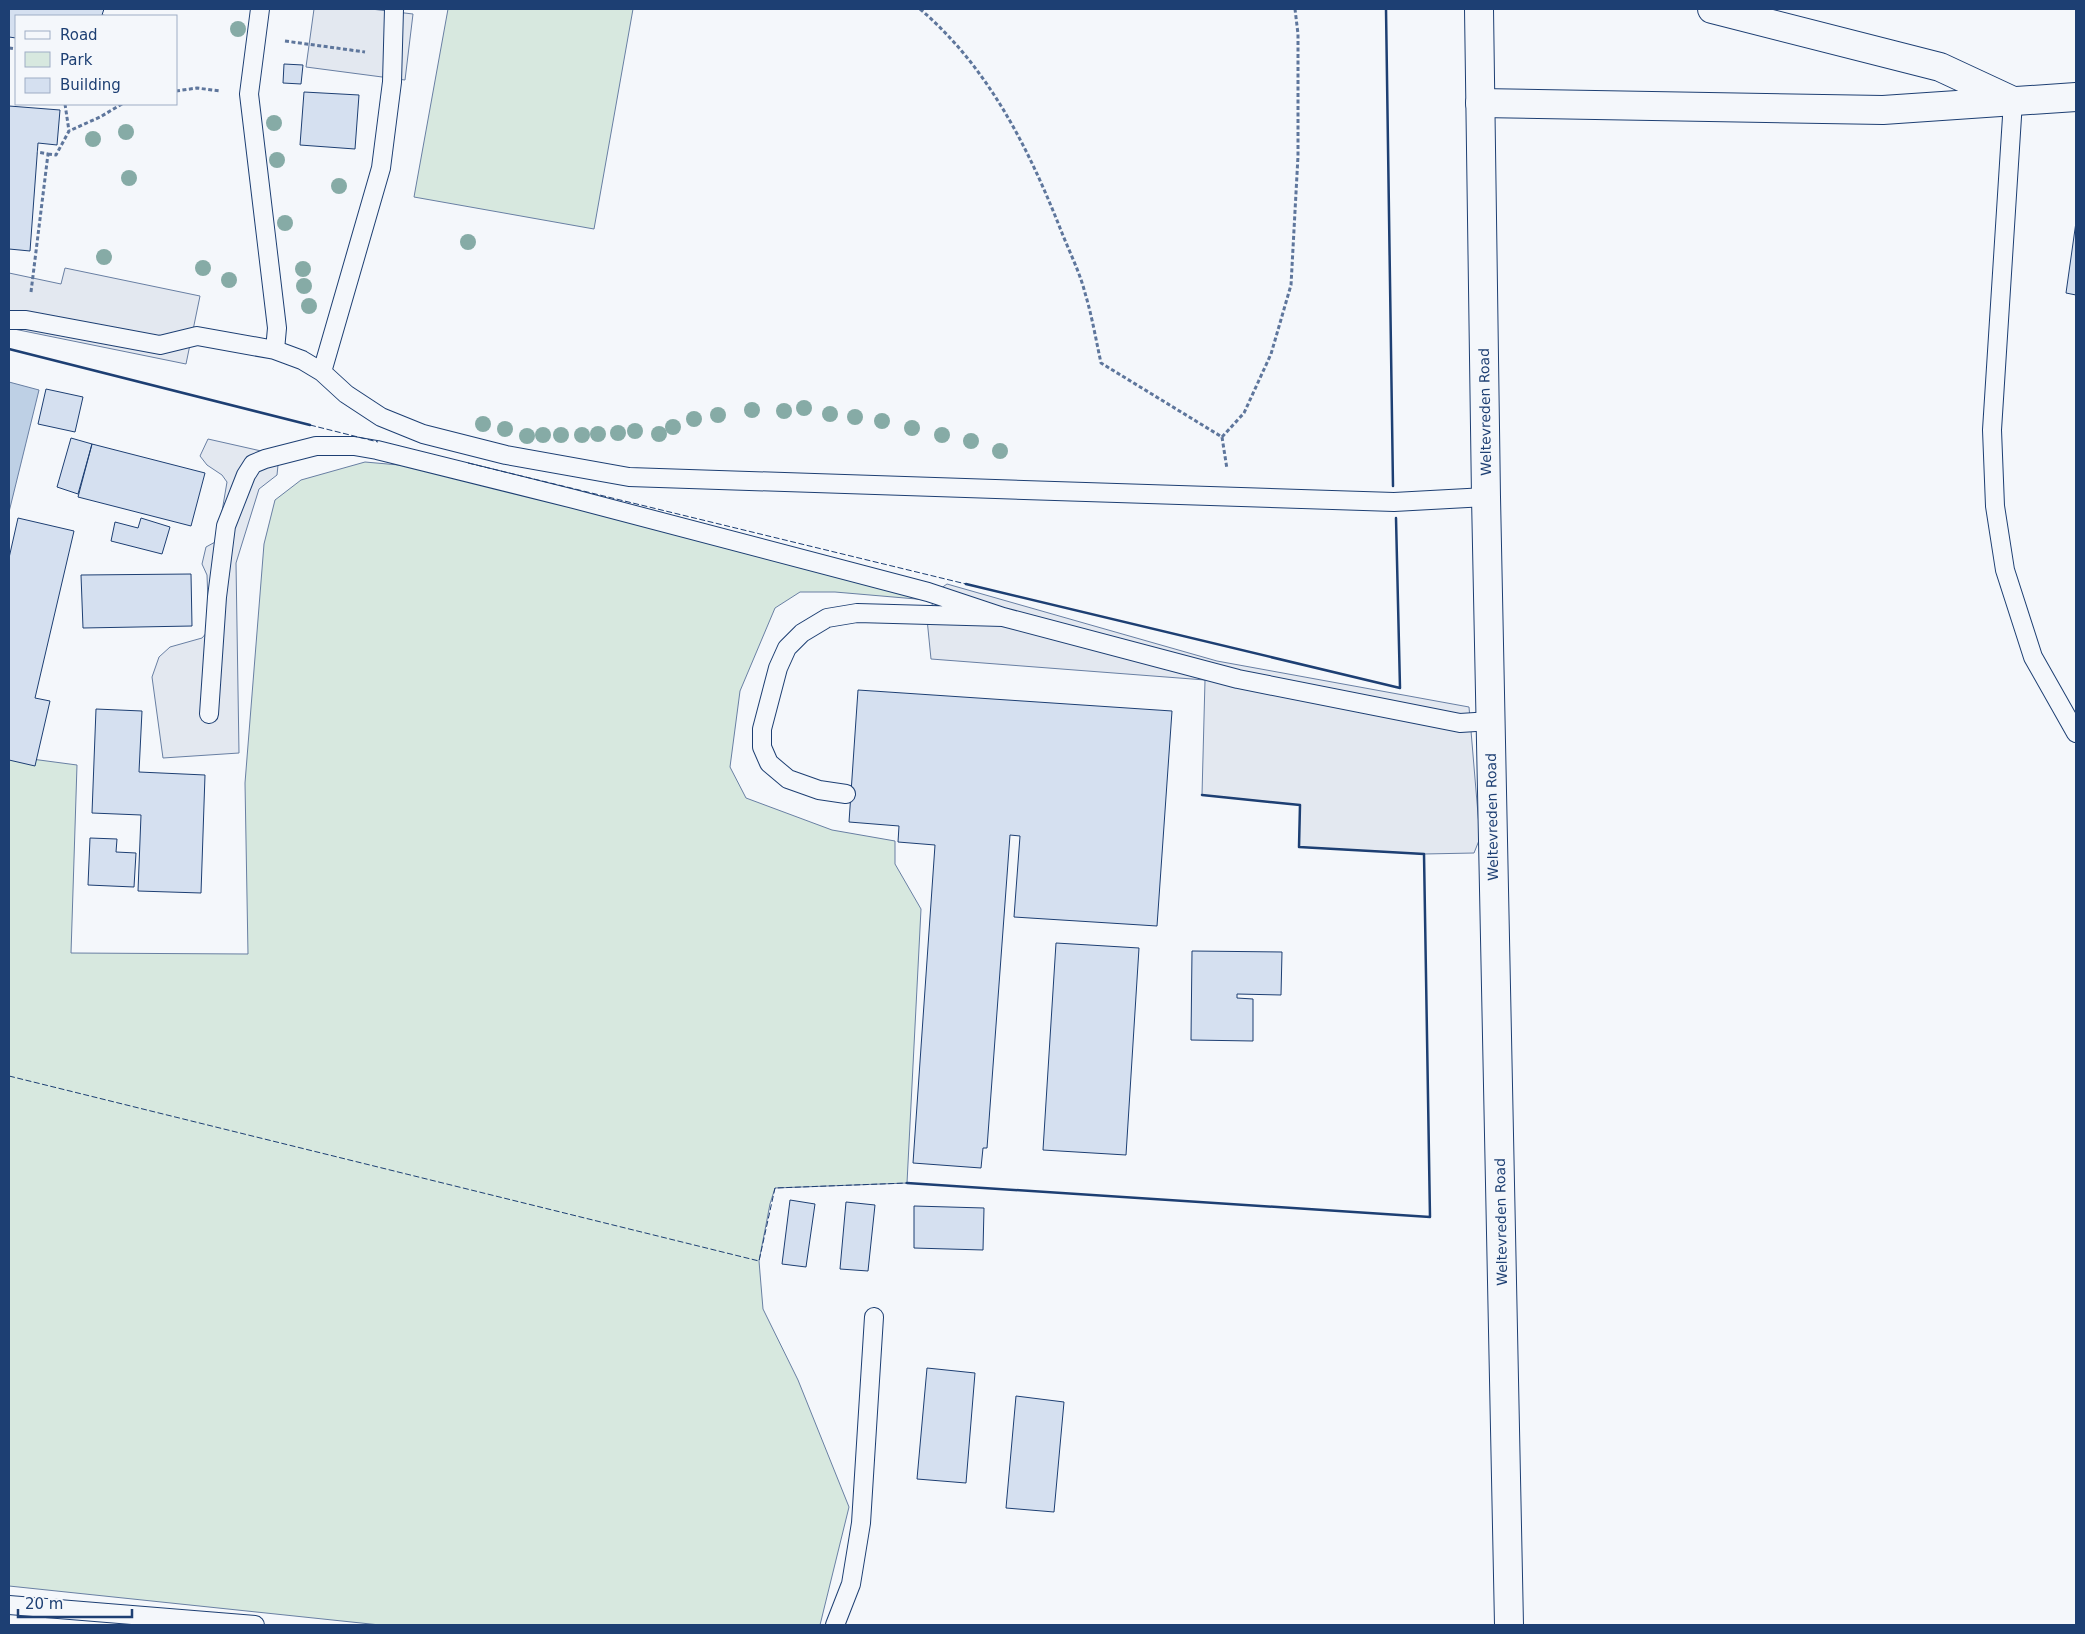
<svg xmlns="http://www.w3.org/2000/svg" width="2085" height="1634" font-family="'DejaVu Sans',sans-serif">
  <rect width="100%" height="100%" fill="#f4f7fb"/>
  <!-- green -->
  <path fill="#d7e8df" stroke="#687fa3" d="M448,9H633L594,229L414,197Z
    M365,462L433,468L928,600L835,592H800L775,608L740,691L730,767L746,798L832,830L895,841V864L921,909L907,1183L775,1188L770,1204L759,1261L763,1309L798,1380L849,1507L820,1625H380L9,1586V756L77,765L71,953L248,954L245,783L264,544L275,500L301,480Z"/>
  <!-- parking -->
  <path fill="#e3e8f0" stroke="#687fa3" d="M314,9H371L413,14L405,80L306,67Z
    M65,268L200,296L186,364L9,328V273L61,284Z
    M208,439L279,455L277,475L259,489L236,563L239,753L163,758L152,677L159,657L170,647L202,638L209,630L207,575L202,564L206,547L217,541L227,482L222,475L207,465L200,456Z
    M947,584L1217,661L1469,707L1480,838L1474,853L1424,854L1299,847L1300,805L1202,795L1205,680L931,659L927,619L937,591Z"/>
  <!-- water -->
  <path fill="#bed0e5" stroke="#687fa3" d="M9,382L39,390L9,512Z"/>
  <!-- building -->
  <path fill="#d5e0f0" stroke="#1d3f73" d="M9,9H104L102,15L108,16H16V38L9,37Z
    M284,64L303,65L301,84L283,83Z
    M304,92L359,95L355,149L300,145Z
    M9,106L60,110L57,145L38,143L30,251L9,249Z
    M2076,222V295L2066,293Z
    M46,389L83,397L75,432L38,424Z
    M71,438L92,444L78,494L57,487Z
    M92,444L205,473L191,526L78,497Z
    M18,518L74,531L35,698L50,701L35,766L9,760V558Z
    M141,518L170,527L162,554L111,541L115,522L138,528Z
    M191,574L192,626L83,628L81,575Z
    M858,690L1172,711L1157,926L1014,917L1020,836L1010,835L987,1148H983L981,1168L913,1163L935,845L898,842L899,826L849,822Z
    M96,709L142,711L139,772L205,775L201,893L138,891L141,815L92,813Z
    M90,838L117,839L116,852L136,853L134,887L88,885Z
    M1056,943L1139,948L1126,1155L1043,1150Z
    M1192,951L1282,952L1281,995L1237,994V998L1253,999V1041L1191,1040Z
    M790,1200L815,1204L806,1267L782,1264Z
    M846,1202L875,1205L868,1271L840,1269Z
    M914,1206L984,1208L983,1250L914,1248Z
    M927,1368L975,1373L966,1483L917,1479Z
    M1016,1396L1064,1402L1054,1512L1006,1508Z"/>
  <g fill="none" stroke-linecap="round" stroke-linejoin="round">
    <defs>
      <path id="lane" d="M260,9L249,94L277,328L275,350
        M2013,101L1992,430L1995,506L2005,570L2033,657L2076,733
        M9,320H26L160,345L197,336L275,350L302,360L322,372L346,394L381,417L423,434L506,455L629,477L1394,502L1486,497
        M322,372L381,168L392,82L394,9
        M209,714L217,597L226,526L246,475L253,464L265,459L316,446H354L377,450L574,499L928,592L1003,617
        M846,794L819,790L788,779L769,763L762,747V729L778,668L787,648L802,633L827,618L857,613L1003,617L1238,679L1460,723L1491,721
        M9,1605L255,1625
        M835,1625L851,1584L861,1523L874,1317"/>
      <path id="street" d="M1712,9L1940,67L2011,100
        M1480,103L1883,110L2076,97"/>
      <path id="secondary" d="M1479,9L1486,497L1509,1625"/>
    </defs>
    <!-- lane casing -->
    <use href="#lane" stroke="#1d3f73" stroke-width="20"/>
    <!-- street casing -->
    <use href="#street" stroke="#1d3f73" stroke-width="30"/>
    <!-- secondary casing -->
    <use href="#secondary" stroke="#1d3f73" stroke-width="30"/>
    <!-- path -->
    <path stroke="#5e769c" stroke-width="3" stroke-dasharray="4 2.5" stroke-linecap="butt" d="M920,9C989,68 1029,149 1062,233C1070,253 1080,273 1085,293C1092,316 1096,340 1101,363L1222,437L1227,469
      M285,41L365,52
      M9,48L16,49
      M176,91L197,88L220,91
      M65,104L69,131
      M48,154L56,155L69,131L100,117L122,104
      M31,292L48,154L37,152
      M1222,437L1244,413L1271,354L1291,285L1298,156V34L1295,9"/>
    <!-- lane -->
    <use href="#lane" stroke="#f4f7fb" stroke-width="18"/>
    <!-- street -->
    <use href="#street" stroke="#f4f7fb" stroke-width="28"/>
    <!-- secondary -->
    <use href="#secondary" stroke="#f4f7fb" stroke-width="28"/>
    <!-- fence -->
    <path stroke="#1d3f73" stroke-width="1" stroke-dasharray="6 2.5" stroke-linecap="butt" d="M310,425L378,442
      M468,463L966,584
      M9,1076L759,1261L775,1188L907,1183"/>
    <!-- wall -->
    <path stroke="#1d3f73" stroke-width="2.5" d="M1386,9L1393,486
      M9,349L310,425
      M966,584L1400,688L1396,518
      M907,1183L1430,1217L1424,854L1299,847L1300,805L1202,795"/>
  </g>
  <!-- trees -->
  <g fill="#86aba6">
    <circle cx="238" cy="29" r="8"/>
    <circle cx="274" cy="123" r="8"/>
    <circle cx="126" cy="132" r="8"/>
    <circle cx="93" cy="139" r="8"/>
    <circle cx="277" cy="160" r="8"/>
    <circle cx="129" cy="178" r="8"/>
    <circle cx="339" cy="186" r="8"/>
    <circle cx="285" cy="223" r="8"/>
    <circle cx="468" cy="242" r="8"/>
    <circle cx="104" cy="257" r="8"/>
    <circle cx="203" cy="268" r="8"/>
    <circle cx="303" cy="269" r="8"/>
    <circle cx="229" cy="280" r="8"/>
    <circle cx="304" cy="286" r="8"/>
    <circle cx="309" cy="306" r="8"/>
    <circle cx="804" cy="408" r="8"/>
    <circle cx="752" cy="410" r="8"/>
    <circle cx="784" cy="411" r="8"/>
    <circle cx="830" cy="414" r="8"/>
    <circle cx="718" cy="415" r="8"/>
    <circle cx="855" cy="417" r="8"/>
    <circle cx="694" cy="419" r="8"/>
    <circle cx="882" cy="421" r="8"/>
    <circle cx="483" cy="424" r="8"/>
    <circle cx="673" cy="427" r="8"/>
    <circle cx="912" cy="428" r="8"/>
    <circle cx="505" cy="429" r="8"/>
    <circle cx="635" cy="431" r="8"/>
    <circle cx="618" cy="433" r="8"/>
    <circle cx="598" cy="434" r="8"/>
    <circle cx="659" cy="434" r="8"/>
    <circle cx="543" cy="435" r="8"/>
    <circle cx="561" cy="435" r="8"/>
    <circle cx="582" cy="435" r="8"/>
    <circle cx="942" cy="435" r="8"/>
    <circle cx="527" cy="436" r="8"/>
    <circle cx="971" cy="441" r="8"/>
    <circle cx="1000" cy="451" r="8"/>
  </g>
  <g text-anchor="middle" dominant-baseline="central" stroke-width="4" stroke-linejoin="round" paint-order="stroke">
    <!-- street labels -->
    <g font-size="14" fill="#1d3f73" stroke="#f4f7fb">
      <text transform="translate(1485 412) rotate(-91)">Weltevreden Road</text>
      <text transform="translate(1492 817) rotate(-91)">Weltevreden Road</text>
      <text transform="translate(1501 1222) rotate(-91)">Weltevreden Road</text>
    </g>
  </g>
  <!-- border -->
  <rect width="2085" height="1634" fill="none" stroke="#1d3f73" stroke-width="20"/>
  <!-- legend -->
  <rect x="15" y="15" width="162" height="90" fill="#f4f7fb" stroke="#9eadc5"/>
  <rect x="25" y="31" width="25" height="8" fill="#f4f7fb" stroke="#9eadc5"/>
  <text x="60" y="40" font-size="15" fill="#1d3f73">Road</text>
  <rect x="25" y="52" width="25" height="15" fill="#d7e8df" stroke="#9eadc5"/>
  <text x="60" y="65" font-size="15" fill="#1d3f73">Park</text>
  <rect x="25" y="78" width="25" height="15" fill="#d5e0f0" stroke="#9eadc5"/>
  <text x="60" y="90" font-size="15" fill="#1d3f73">Building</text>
  <!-- scale -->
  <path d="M18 1609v8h114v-8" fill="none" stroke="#1d3f73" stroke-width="2.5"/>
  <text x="25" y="1609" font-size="15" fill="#1d3f73" stroke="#f4f7fb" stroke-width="4" paint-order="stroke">20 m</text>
</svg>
